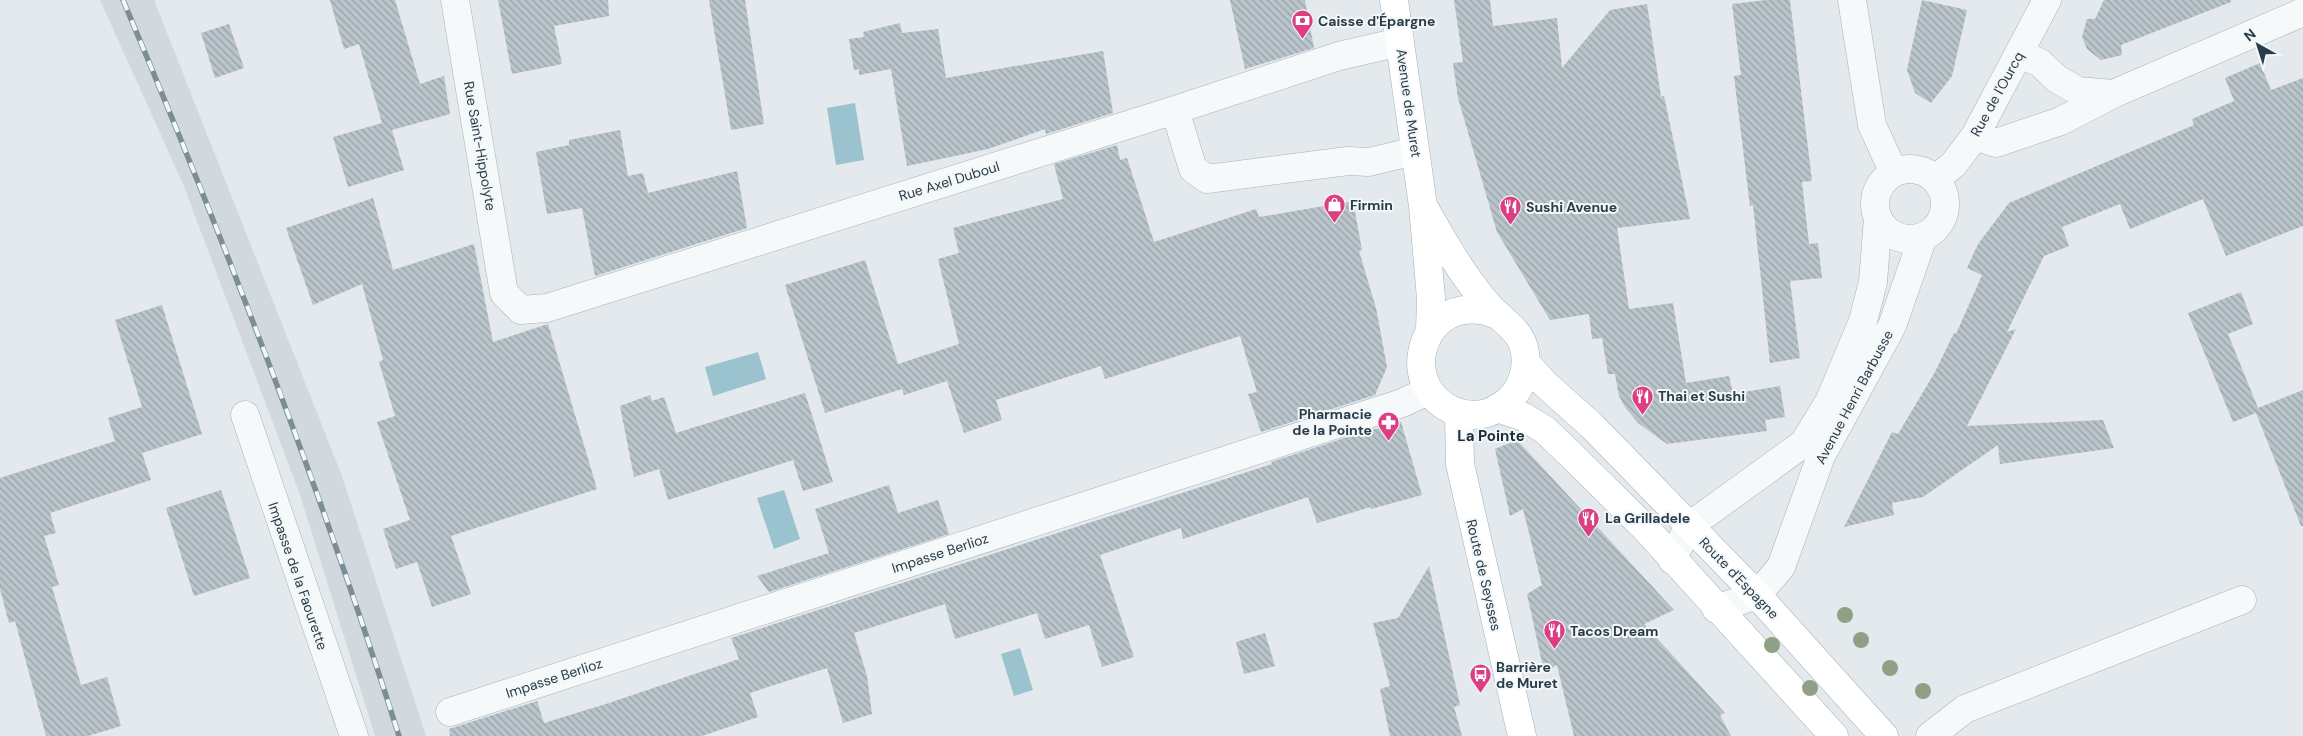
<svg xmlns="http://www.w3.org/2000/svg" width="2303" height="736" font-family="'DM Sans',sans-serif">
  <defs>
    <pattern id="building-back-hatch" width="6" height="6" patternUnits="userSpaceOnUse" patternTransform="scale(1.25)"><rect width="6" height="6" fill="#bac4cb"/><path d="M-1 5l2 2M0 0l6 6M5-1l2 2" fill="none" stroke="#97a0a7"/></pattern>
  </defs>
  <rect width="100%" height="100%" fill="#e3e9ec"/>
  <!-- built -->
  <path fill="#d1d9df" d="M100,0H154L342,476L426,736H375L300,495L183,184Z"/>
  <!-- water -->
  <path fill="#9bc3cf" d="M855,103L864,160L836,165L827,108Z
    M758,352L766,379L713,396L705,367Z
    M784,490L800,539L774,549L757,498Z
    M1020,648L1033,690L1014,696L1001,654Z"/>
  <!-- building -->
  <path fill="url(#building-back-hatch)" d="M330,0H395L420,84L444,76L450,114L392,130L404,170L348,187L333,137L382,123L359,44L344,49Z
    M498,0H608L609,16L554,26L562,64L512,74Z
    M709,0H745L764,124L731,130Z
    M1230,0H1305L1314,48L1245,69Z
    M1454,0H1490L1493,26L1557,18L1562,68L1610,10L1647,4L1661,97L1664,96L1690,219L1617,228L1629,309L1673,303L1686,383L1729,376L1733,394L1780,386L1785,417L1765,420L1767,431L1667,444L1638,423L1625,407L1619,396L1615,374H1608L1602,338L1592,339L1589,314L1550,320L1497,232L1458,98L1453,63L1463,62Z
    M1766,0H1790L1812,181L1802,182L1809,244L1818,243L1822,278L1790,281L1800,358L1770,363L1753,205L1750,206L1734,76L1741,75L1732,4Z
    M1922,0L1967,10L1952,76L1931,103L1915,93L1907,70Z
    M2104,0H2231V2L2121,45L2122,55L2101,60L2087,49L2082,37L2087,19H2095Z
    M900,23L902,33L938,29L946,78L1103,51L1113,113L1046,134L1045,129L988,149L907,166L891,69L859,75V69L854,70L849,39L864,37L863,32Z
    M229,24L244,68L215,78L201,33Z
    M2260,63L2271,90L2303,78V226L2226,256L2203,199L2130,229L2120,204L2062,227L2069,246L2044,256L2007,332L2016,329L1967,426L2103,420L2114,448L2000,464L1998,445L1923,497L1892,503L1894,515L1844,527L1892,432L1898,434L1935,372L1954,333L1956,334L1982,275L1967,268L1978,244L2009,203L2194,125L2192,119L2234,101L2225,78Z
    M620,130L628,176L643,173L648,193L737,171L747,228L595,276L582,208L547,214L536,152L569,145V140Z
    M1117,145L1120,160L1127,158L1154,242L1256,209L1259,217L1353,201L1362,250L1359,251L1376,308L1387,367L1375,395L1261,432L1248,394L1257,392L1240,336L1105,379L1101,366L996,400L1002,420L964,433L947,381L904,395L902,389L825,413L785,285L865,260L898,364L959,344L938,259L959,253L953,228L1063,199L1054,164Z
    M373,198L393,270L474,244L493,342L548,324L597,489L451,536L471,594L432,607L417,562L396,569L383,529L410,520L377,422L395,416L379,362L383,360L362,284L313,305L286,228Z
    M2241,292L2253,324L2228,334L2258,408L2303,390V526H2301L2256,413L2233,422L2188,313Z
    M162,305L202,434L142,453L151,480L50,513L56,533L44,536L59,585L52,587L81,685L107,677L121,726L88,736H46L15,621L9,623L0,589V478L115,441L108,418L142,407L115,320Z
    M805,393L833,482L803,491L793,460L668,500L659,469L634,477L620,406L650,395L652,401L664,397L676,433Z
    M1401,422L1422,495L1371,509V507L1317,523L1308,497L1183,539L1181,528L1100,555L1134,657L1102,667L1089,625L1045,639L1037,613L955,639L945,604L854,633L867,676L872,714L843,723L827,668L750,693L758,717L702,736H450L449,729L537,701L544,723L609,703L739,659L731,638L1272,464L1271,462L1360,433Z
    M1517,440L1674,610L1644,624L1725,713L1720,715L1731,736H1574L1557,665L1544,672L1527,594L1542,585L1523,509L1510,516L1495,449Z
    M889,485L898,513L938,500L949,534L769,592L757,576L829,553L815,509Z
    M221,490L250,578L194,596L166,508Z
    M1429,566L1460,705L1454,707L1462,736H1390L1380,689L1390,686L1373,623L1398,618Z
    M1265,633L1275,666L1244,674L1236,642Z"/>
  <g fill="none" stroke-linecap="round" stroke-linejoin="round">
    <defs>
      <path id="minor" d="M455,0L504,293L521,310L547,308L1175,110L1339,56L1400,42
        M1852,0L1872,125L1894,173
        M2019,53L2040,63L2057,79L2078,91L2113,94
        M1175,110L1193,169L1207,179L1348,161L1369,162L1415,151
        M1975,136L1996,143L2061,121L2113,94L2303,12
        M1875 204a35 35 0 1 1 70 0a35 35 0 1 1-70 0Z
        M1935,179L1953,165L1975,136L2047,0
        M245,415L354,736
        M1672,560L1688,527L1804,443L1830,400L1863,321L1873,282L1878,218
        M1716,609L1757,595L1781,567L1821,456L1892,326L1923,237
        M450,712L1402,403L1428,391
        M1930,736L1965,709L2242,600"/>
      <path id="major" d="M1394,0L1423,206L1431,298L1430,331
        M1423,206C1439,233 1454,262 1473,286C1480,296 1489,307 1498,315C1506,323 1515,328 1521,340C1527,352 1527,368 1522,380C1517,396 1502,408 1487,413C1476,416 1464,415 1454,411C1397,387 1420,302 1479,310C1485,310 1492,313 1497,315
        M1526,363L1545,384L1592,426L1757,595L1884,736
        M1497,408L1524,417L1545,430L1566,450L1647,530L1834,736
        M1459,413L1460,464L1522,736"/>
    </defs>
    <!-- minor casing -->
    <use href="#minor" stroke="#a7b2b7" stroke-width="29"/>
    <!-- major casing -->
    <use href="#major" stroke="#a1b2b9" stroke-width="29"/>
    <!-- minor -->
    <use href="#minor" stroke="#f6f9fa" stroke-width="28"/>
    <!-- major -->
    <use href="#major" stroke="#fff" stroke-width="28"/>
    <defs>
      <path id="rail" d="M123,0C225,242 320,486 399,736"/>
    </defs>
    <!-- rail casing -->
    <use href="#rail" stroke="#7b8e98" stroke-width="5.5"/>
    <!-- rail -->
    <use href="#rail" stroke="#f3f7f9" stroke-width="4" stroke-dasharray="11" stroke-linecap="butt"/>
  </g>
  <!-- trees -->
  <g fill="#8fa087">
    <circle cx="1845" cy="615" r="8"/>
    <circle cx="1861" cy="640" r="8"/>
    <circle cx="1772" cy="645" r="8"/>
    <circle cx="1890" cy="668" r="8"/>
    <circle cx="1810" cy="688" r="8"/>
    <circle cx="1923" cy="691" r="8"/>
  </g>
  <!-- icons -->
  <defs>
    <symbol id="bank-pin" viewBox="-11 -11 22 30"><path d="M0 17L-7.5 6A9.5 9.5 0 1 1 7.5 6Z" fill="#db3e82" stroke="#f3f7f9"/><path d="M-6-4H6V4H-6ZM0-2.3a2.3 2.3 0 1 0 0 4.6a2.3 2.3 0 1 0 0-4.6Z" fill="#fff"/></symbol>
    <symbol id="shop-pin" viewBox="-11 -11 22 30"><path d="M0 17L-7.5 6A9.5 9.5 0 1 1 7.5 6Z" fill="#db3e82" stroke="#f3f7f9"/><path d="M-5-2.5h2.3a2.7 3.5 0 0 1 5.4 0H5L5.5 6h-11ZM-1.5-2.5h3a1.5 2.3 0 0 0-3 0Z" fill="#fff"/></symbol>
    <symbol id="restaurant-pin" viewBox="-11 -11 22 30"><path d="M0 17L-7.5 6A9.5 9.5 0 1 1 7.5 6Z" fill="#db3e82" stroke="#f3f7f9"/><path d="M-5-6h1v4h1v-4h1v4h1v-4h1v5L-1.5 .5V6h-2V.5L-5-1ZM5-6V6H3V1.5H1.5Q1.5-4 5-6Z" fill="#fff"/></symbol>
    <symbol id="pharmacy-pin" viewBox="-11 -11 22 30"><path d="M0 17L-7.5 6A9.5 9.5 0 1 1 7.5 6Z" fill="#db3e82" stroke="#f3f7f9"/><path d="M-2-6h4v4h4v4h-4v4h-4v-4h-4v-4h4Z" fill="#fff"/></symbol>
    <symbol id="bus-pin" viewBox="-11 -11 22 30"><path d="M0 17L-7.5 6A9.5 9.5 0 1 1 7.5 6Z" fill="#db3e82" stroke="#f3f7f9"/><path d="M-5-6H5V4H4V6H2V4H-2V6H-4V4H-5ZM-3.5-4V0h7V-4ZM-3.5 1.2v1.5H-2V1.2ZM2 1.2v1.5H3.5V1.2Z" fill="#fff"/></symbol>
  </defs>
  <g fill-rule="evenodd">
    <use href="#bank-pin" x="1290" y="8" width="25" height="34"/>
    <use href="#shop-pin" x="1322" y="192" width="25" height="34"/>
    <use href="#restaurant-pin" x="1498" y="194" width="25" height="34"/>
    <use href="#restaurant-pin" x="1630" y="384" width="25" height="34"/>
    <use href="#pharmacy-pin" x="1376" y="410" width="25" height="34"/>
    <use href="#restaurant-pin" x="1576" y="506" width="25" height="34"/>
    <use href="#restaurant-pin" x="1542" y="618" width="25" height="34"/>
    <use href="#bus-pin" x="1468" y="662" width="25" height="34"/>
  </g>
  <g text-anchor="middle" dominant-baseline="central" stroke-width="4" stroke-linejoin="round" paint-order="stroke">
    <!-- poi labels -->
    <g font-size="14" font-weight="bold" fill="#293c47" stroke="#f3f7f9" text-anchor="start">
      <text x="1318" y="21">Caisse d'Épargne</text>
      <text x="1350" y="205">Firmin</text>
      <text x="1526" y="207">Sushi Avenue</text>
      <text x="1658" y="396">Thai et Sushi</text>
      <text x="1372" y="414" text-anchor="end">Pharmacie<tspan x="1372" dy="16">de la Pointe</tspan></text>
      <text x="1605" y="518">La Grilladele</text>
      <text x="1570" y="631">Tacos Dream</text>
      <text x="1496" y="667">Barrière<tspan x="1496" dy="16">de Muret</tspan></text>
    </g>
    <!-- street labels -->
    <g font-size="14" fill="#293c47" stroke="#f3f7f9">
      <text transform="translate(1997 94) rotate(-61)">Rue de l'Ourcq</text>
      <text transform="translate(1409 103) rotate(82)">Avenue de Muret</text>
      <text transform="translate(480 146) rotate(80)">Rue Saint-Hippolyte</text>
      <text transform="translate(949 181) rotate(-17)">Rue Axel Duboul</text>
      <text transform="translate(1854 397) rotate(-62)">Avenue Henri Barbusse</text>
      <text transform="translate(940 553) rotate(-18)">Impasse Berlioz</text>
      <text transform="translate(1484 575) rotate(77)">Route de Seysses</text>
      <text transform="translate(298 576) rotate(71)">Impasse de la Faourette</text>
      <text transform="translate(1739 578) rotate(46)">Route d'Espagne</text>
      <text transform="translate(554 678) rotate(-18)">Impasse Berlioz</text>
    </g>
    <!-- neighbourhood labels -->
    <g font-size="15" font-weight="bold" fill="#1b2d37" stroke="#f3f7f9">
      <text x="1491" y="436">La Pointe</text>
    </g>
  </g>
  <!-- north arrow -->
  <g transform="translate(2258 45) rotate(321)" stroke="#f3f7f9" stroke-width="4" paint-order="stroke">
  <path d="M0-4L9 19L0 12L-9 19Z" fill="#293c47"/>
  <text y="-8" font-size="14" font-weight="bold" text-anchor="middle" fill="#293c47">N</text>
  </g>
</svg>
